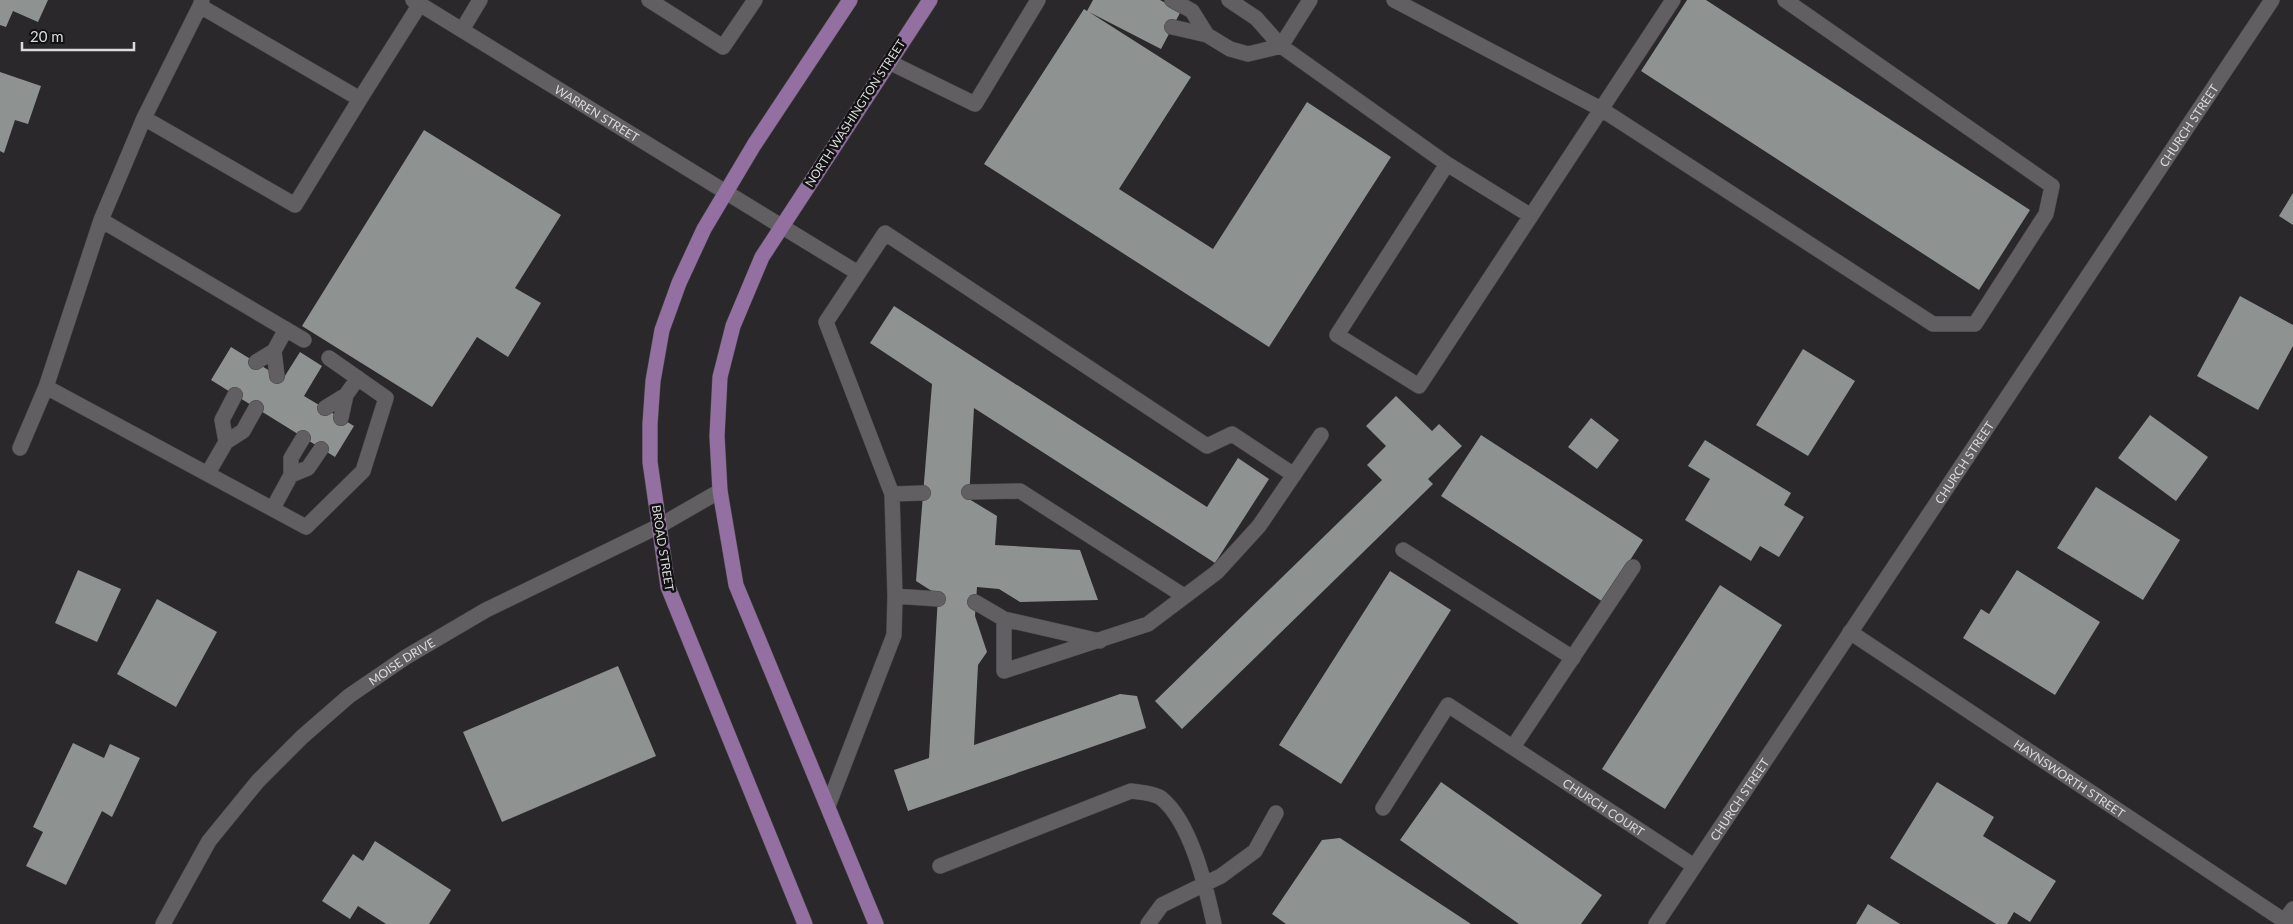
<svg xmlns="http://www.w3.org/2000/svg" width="2293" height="924" font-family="Lato,sans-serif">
  <rect width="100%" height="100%" fill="#2a282b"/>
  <!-- building -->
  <path fill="#8e9392" d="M0,0H48L38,22L13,11L6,27L0,25Z
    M1093,0H1160L1181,11L1161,49L1089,12L1191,77L1119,189L1213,249L1307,102L1391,157L1269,347L984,164L1084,9L1087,11Z
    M1687,0H1706L2030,210L1979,290L1641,71Z
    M0,72L41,86L28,124L15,120L4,153L0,151Z
    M424,130L561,215L515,288L541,303L508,357L477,337L432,407L302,326Z
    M2293,193V225L2279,216Z
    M2240,296L2293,325V346L2258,410L2197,376Z
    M894,306L1207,507L1238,458L1269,479L1215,563L974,408L969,499L997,516L995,545L1080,550L1098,600L1020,602L999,589L977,587L975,616L987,652L978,665L974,745L1120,694L1137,696L1146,728L908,811L894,770L929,758L938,595L916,581L932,384L870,343Z
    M231,347L283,379L300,352L322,366L304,396L354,426L335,457L211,380Z
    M1803,349L1855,381L1808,456L1756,425Z
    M1396,396L1432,431L1439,424L1462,446L1428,479L1433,484L1182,729L1155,701L1382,480L1367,465L1386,446L1366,426Z
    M2150,415L2208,457L2176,501L2118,458Z
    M1591,418L1619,440L1597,469L1568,447Z
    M1481,435L1643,540L1603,602L1441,496Z
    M1705,440L1791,493L1784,505L1804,517L1779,557L1760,546L1751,561L1685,520L1710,479L1688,466Z
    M2096,487L2180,540L2143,600L2057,548Z
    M78,570L121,589L97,642L55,623Z
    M2017,570L2100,622L2055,695L1963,638L1981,609L1989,614Z
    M1390,571L1451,610L1341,784L1279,745Z
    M1720,585L1782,625L1665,809L1602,769Z
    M157,599L217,632L176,707L117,674Z
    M618,666L656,756L502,822L463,732Z
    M73,743L104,758L110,744L140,758L112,817L102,811L66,885L26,866L43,832L33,827Z
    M1441,782L1602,895L1581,924H1519L1400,840Z
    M1937,782L1994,817L1983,836L2056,881L2030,922L2014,912L2007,924H1996L1890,858Z
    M1340,838L1471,924H1286L1272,914L1322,840Z
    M375,841L451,890L429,924H386L358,906L350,919L322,901L353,854L363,861Z
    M1868,904L1900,924H1856Z"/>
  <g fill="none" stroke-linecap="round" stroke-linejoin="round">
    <defs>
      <path id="service" d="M649,0L723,47L755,0
        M1172,0L1192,11L1207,35L1230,49L1248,54L1281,46L1310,0
        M1229,0L1256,18L1281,46L1447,164
        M1394,0L1601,109L1933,324H1975L2046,214L2052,186L1785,0
        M1172,27L1207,35
        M462,30L480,0
        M889,62L975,104L1038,0
        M360,99L420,4
        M144,118L200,6
        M1531,216L1447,164L1337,335L1419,386L1673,0
        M101,220L304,340
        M781,226L858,273
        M274,351L277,376
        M256,362L274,351L286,329
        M46,387L306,527L363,471L386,398L329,358
        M325,408L346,395
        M341,418L346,395L358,378
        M226,442L222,420L235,395
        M20,448L46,387L101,220L144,118L295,205L360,99L200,6L202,0
        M208,473L226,442L243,431L256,408
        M291,475L308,468L321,449
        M969,492L1020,491L1184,596
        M892,494L923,493
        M273,508L291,475V458L303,438
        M895,596L938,599
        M975,602L1004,619L1100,641
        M1004,619V671L1148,624L1217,572L1259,526L1321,435
        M828,806L894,635L895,596L892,494L826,322L885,233L1207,446L1232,434L1294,475
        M940,866L1131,791C1139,792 1154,793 1161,798C1191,822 1206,887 1214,924
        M2284,921L2293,909
        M1148,924L1162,905L1221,876L1255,851L1276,813"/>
      <g id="minor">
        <path d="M1403,550L1573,658"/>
        <path id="s1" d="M1850,632L2289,924"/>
        <path d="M1513,747L1633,567"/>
        <path id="s2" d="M1383,808L1448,705L1694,866"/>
        <path id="s3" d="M163,924L209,841L258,781L302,737L349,696L406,657L486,610L659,526L720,491"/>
        <path id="s4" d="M1656,924L2272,0"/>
      </g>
      <g id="tertiary">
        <path id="s5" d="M413,0L781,226"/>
      </g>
      <path id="primary" d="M805,924L668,587L650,462V424L653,381L662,330L679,283L704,229L754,145L850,0
        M876,924L736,585L720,491L717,436L720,377L733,326L762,257L930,0"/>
    </defs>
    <!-- service casing -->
    <use href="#service" stroke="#474548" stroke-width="16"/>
    <!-- minor casing -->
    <use href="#minor" stroke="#474548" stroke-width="16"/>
    <!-- tertiary casing -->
    <use href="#tertiary" stroke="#474548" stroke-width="16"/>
    <!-- primary casing -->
    <use href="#primary" stroke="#474548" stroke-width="16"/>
    <!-- service -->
    <use href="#service" stroke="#615f62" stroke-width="15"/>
    <!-- minor -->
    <use href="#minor" stroke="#615f62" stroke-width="15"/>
    <!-- tertiary -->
    <use href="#tertiary" stroke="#615f62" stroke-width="15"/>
    <!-- primary -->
    <use href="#primary" stroke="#9470a2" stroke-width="15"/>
  </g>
  <g text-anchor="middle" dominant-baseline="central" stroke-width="5" stroke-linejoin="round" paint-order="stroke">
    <!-- street labels -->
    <g font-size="12" fill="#dbdadc" stroke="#121213">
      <text stroke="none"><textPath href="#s5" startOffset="216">WARREN STREET</textPath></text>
      <text transform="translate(855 113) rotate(-57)">NORTH WASHINGTON STREET</text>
      <text stroke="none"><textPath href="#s4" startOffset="960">CHURCH STREET</textPath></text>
      <text stroke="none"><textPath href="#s4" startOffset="555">CHURCH STREET</textPath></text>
      <text transform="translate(663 548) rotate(81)">BROAD STREET</text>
      <text stroke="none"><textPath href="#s3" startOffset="360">MOISE DRIVE</textPath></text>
      <text stroke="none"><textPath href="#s1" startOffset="264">HAYNSWORTH STREET</textPath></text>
      <text stroke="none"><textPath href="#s4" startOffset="150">CHURCH STREET</textPath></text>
      <text stroke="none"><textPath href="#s2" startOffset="308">CHURCH COURT</textPath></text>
    </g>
  </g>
  <!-- scale -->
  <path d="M22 42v8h112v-8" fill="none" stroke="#dbdadc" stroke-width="2.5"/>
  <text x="30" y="42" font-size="15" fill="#dbdadc" stroke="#121213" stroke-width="4" paint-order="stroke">20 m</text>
</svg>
